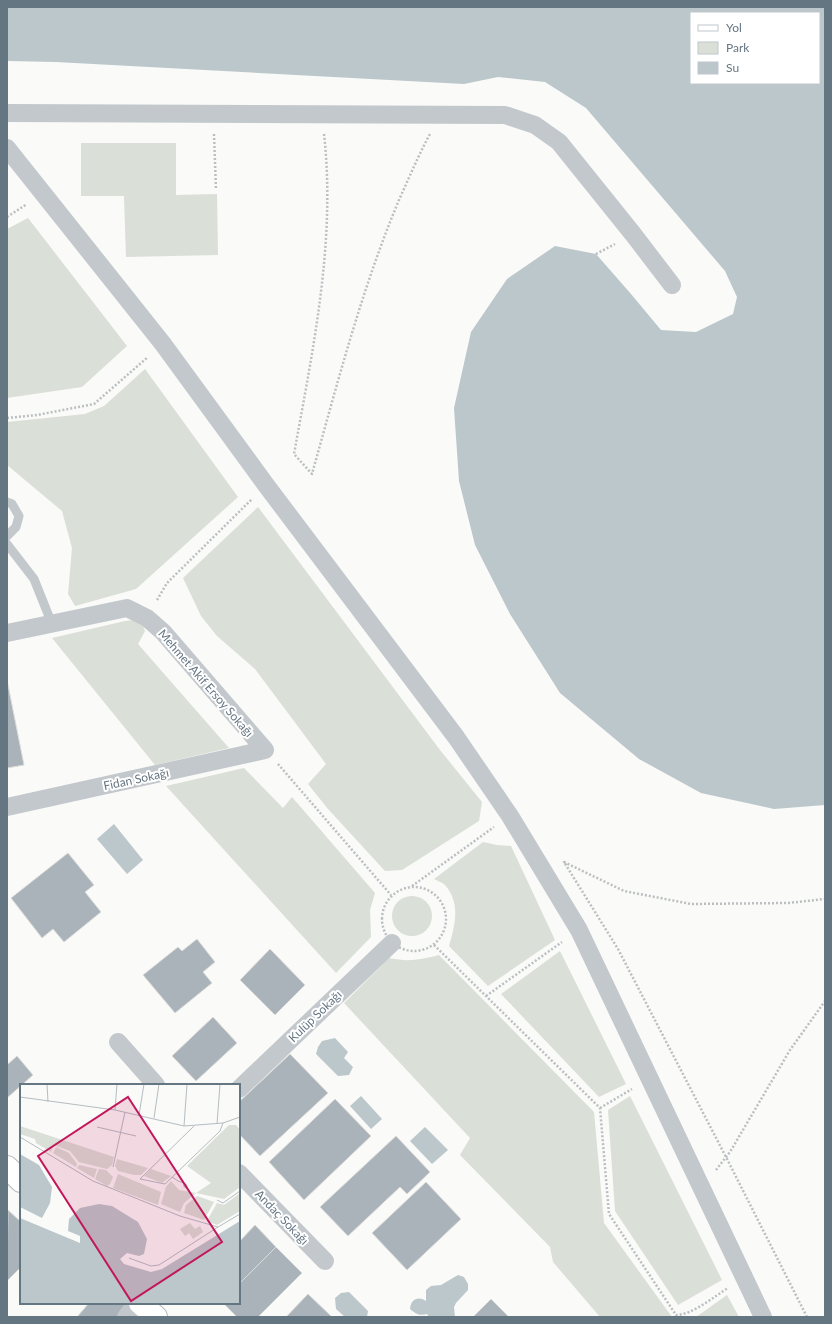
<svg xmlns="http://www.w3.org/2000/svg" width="832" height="1324" font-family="Lato,sans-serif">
  <rect width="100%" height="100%" fill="#fafaf8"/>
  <!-- green -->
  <path fill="#dadfd7" d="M81,143H176V195L217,194L218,255L126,257L124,196H81Z
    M28,218L127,346L82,387L7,398V229Z
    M145,369L238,497L136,589L75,606L68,594L72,548L62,511L7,465V422L85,414L104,406Z
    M258,507L440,750L482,802L479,821L402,870L385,871L328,809L308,784L326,764L255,669L217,636L201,616L183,578Z
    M134,620L143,626L145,631L138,644L229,748L155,765L52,638L125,621Z
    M244,768L283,808L292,797L375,893L370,910L371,937L336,973L166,786Z
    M483,842L497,845L511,846L555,940L488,986L449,946C455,926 461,903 445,885C442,882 437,881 434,879Z
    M392 916a20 20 0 1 1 40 0a20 20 0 1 1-40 0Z
    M560,951L626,1084L599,1097L501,994Z
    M439,955L594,1112L604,1223L672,1317H600L553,1262L550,1247L460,1155L470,1138L344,1003L389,958C409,962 419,960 439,955Z
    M630,1096L722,1280L678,1305L615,1211L608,1110Z
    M727,1295L739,1317H696Z"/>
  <!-- water -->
  <path fill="#bbc7cb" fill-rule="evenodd" d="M7,7H825V805L774,809L701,793L639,759L560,693L510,614L475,545L459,481L454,408L471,332L507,279L555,246L596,254L631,294L661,330L696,332L733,314L737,297L725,271L586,108L545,82L498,77L464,84L56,62L7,61ZM691,13H819V83H691Z
    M114,824L143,860L127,874L97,839Z
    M335,1038L348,1052L344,1058L353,1067L349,1075L338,1076L316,1054L318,1047L322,1041Z
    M361,1096L382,1119L371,1129L350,1106Z
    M425,1127L448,1150L432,1164L410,1141Z
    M458,1275L464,1277L468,1284V1290L456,1303L454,1307L455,1317H429L427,1314C419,1316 416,1314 410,1309C411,1299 418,1296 426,1301V1290L431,1286L441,1285Z
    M349,1292L368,1311L367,1317H345L336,1309L335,1298L341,1293Z"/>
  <!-- building -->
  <path fill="#aab3b9" stroke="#dcdcda" d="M7,680L24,765L7,768Z
    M68,853L94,885L85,892L101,912L64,942L53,929L42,938L11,898Z
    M197,939L215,962L203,972L212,983L175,1013L143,975L178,947L182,951Z
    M270,949L305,985L275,1015L240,980Z
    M213,1017L237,1043L196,1081L172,1056Z
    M290,1054L328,1093L260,1156L239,1134V1102Z
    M17,1056L33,1075L7,1098V1065Z
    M335,1099L371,1136L304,1200L269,1162Z
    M396,1136L430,1172L407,1194L400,1187L348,1236L320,1207Z
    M426,1182L461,1219L407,1270L372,1233Z
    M8,1210L21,1222V1267L7,1281Z
    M255,1225L276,1247L239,1284V1242Z
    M276,1247L302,1273L258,1317H237L223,1303H239V1284Z
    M308,1294L332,1317H286Z
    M491,1299L509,1317H473Z
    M89,1303H127L123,1317H77Z"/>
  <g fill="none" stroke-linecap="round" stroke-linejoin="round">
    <defs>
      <path id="secondary" d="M7,1167L21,1181
        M140,1303L156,1317"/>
    </defs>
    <!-- secondary casing -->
    <use href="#secondary" stroke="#b3babf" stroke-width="24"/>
    <!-- path -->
    <path stroke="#bbbfc2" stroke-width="2.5" stroke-dasharray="2 2" stroke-linecap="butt" d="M214,134L216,190
      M324,134C336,241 313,349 294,454L312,474C338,381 362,288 399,200C409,178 418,156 430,134
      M7,217L27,204
      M596,254L615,244
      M7,418L37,415L94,404L148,357
      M157,600L167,583L252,499
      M278,764L391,895
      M412,886L494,827
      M382 919a32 32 0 1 1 64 0a32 32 0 1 1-64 0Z
      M434,945L600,1108L609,1214L676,1315C692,1315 715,1296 728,1288
      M486,996L562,942
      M600,1108L632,1089
      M716,1170L730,1152L790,1050L825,1001
      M807,1317L726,1157L618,949L564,862L624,891L691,904L788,903L825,899"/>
    <!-- lane -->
    <path stroke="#c3c8cc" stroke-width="9" d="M7,502L12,504L19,516L16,527L7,536
      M7,544L34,579L52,624"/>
    <!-- street -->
    <path stroke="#c3c8cc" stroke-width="18" d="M7,113L505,115L535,125L559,142L633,234L672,285
      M7,148L163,344L266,485L456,737L510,816L579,930L763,1317
      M7,633L127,608L147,618L163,632L265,750L7,807
      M118,1042L156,1085
      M239,1089L392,943
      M239,1173L325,1261
      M126,1317L137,1303"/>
    <!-- secondary -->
    <use href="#secondary" stroke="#fff" stroke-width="22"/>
  </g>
  <g text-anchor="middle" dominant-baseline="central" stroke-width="4" stroke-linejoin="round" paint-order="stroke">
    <!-- street labels -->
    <g font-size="12" fill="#657683" stroke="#fff">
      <text transform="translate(206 683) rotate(49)">Mehmet Akif Ersoy Sokağı</text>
      <text transform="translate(136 779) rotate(-12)">Fidan Sokağı</text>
      <text transform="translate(315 1016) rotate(-44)">Kulüp Sokağı</text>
      <text transform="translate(282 1217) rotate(46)">Andaç Sokağı</text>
    </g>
  </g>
  <!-- overview -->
  <g transform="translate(20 1084)">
    <rect width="220" height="220" fill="#fafaf8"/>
    <path d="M209,41H216L220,46V103L204,115L176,109L164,119L160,128L141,120L146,103L151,97L159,106L176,109L191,99L167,82ZM0,42L94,73L92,81L87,85L59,78L50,67L34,61L31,68L16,59L15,55L0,50ZM36,63L49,69L57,80L56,83L33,69ZM97,75L128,84L121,91H114L98,87L95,82ZM59,81L77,85L74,94L57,84ZM79,85L86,86L93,93L90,100L87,102L75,95ZM131,85L151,92L142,99L124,92ZM98,90L141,108L138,121L93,104ZM220,109V127L197,141L187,137L197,119L204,121ZM177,112L194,118L184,136L164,129L166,121ZM170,139L175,145L180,142L183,148L173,155L169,149L165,152L160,145Z" fill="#dadfd7"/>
    <path d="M0,70L19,81L32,103L30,119L22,134L0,123ZM79,120L92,122L118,138L127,155L124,170L119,172L107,169L100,175L104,180L131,188L142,185L220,137V220H0V134L60,159V152L48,147L49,135L60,124Z" fill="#bbc7cb"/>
    <path fill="none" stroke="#b5bdc2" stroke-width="1" d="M27,0L28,18M0,13L95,26L164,42L203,39L220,33M95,26L97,0M119,31L124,0M134,34L139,0M197,40L200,0M164,42L167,0M174,42L120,95L145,100L200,47L203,39M77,43L116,52M0,53L73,97L160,132L198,143L220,130M93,83L105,28M152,93L158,97L164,99L167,101V103H164V99M197,116L203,119L220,107M109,174L131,182L139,181L198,143"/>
    <path fill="#c2185b" fill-opacity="0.15" stroke="#c2185b" stroke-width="2" d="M108,13L202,158L111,217L18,72Z"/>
    <rect width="220" height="220" fill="none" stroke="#657683" stroke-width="2"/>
  </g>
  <!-- border -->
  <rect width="832" height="1324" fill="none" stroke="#657683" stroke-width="16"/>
  <!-- legend -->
  <rect x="690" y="12" width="130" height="72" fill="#ffffff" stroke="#c1c8cd"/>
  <rect x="698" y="25" width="20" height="6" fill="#ffffff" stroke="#c1c8cd"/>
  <text x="726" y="32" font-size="12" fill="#657683">Yol</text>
  <rect x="698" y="42" width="20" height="12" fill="#dadfd7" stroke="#c1c8cd"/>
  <text x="726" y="52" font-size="12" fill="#657683">Park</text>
  <rect x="698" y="62" width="20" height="12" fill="#bbc7cb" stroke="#c1c8cd"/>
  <text x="726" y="72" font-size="12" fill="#657683">Su</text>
</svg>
